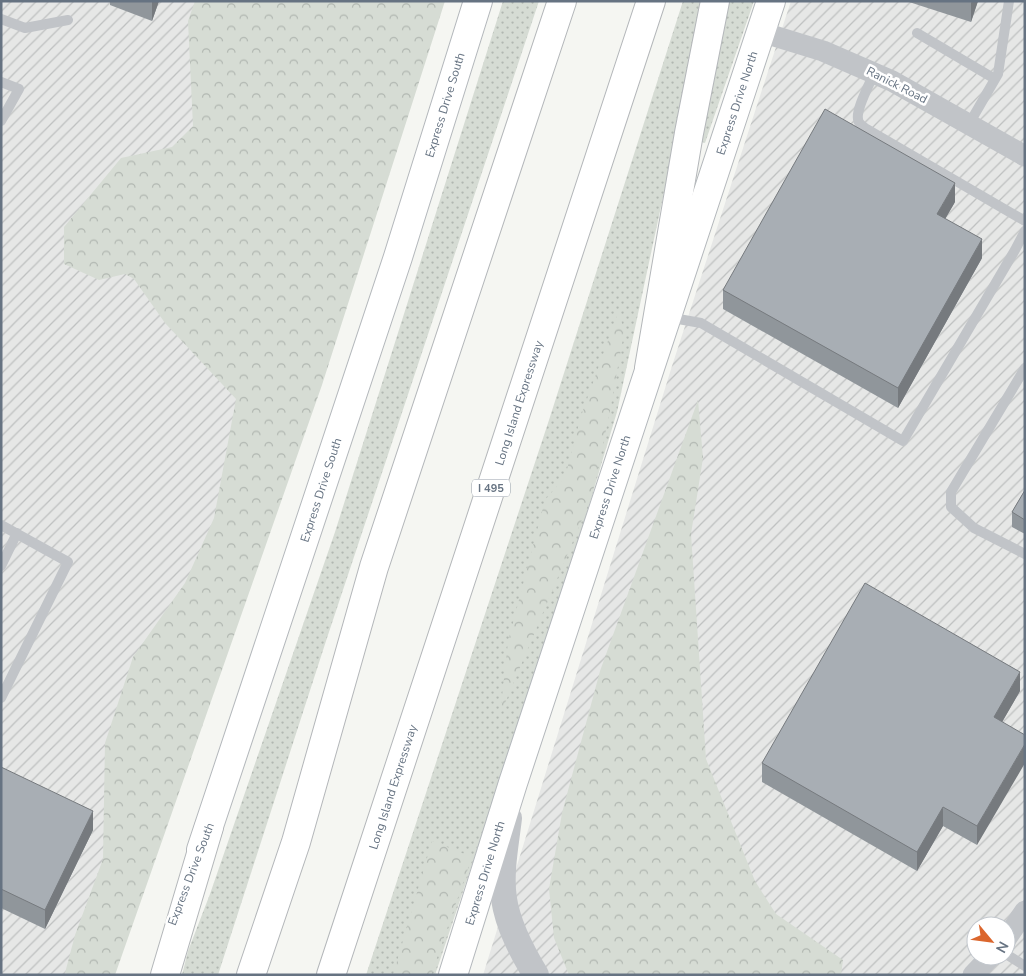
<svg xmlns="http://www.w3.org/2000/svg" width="1026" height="976" font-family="'Nunito Sans',sans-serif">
  <defs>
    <pattern id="industrial-furrows" width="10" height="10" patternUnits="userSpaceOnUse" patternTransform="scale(1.25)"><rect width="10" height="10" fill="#e6e7e6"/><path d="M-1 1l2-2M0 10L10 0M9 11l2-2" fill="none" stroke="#bec0c0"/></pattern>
    <pattern id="grass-dots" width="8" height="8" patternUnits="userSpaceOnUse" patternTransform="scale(1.25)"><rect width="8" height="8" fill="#d6dcd4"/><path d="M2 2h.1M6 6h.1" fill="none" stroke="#b1b7b1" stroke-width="1.8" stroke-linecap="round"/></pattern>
    <pattern id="forest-crowns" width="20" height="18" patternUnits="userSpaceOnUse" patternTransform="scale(1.25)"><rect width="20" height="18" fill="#d6dcd4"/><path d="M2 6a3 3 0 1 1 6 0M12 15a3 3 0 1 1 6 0" fill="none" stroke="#b1b7b1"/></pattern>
  </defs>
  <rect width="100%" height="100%" fill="#f5f6f2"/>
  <!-- industrial -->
  <path fill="url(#industrial-furrows)" fill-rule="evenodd" d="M1,1H427L105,975H1Z
    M791,1H1025V975H483L672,366ZM976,926H1006V956H976Z"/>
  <!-- grass -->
  <path fill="url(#grass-dots)" d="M503,1H539L326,641L218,975H182L188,951L210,894L335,532Z
    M683,1H705L617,412L560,602L435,975H366L549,420Z
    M728,1H754L705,143L699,141Z"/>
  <!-- forest -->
  <path fill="url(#forest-crowns)" d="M195,1H445L322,385L115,975H70L65,973L75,935L103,859L105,743L133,657L185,583L214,518L236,399L165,323L134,279L125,274L99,280L64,264V227L121,158L172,147L193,126L188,21Z
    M619,310L624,333L609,416L592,496L500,715L508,642L545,500L565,477L581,416Z
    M698,400L703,458L691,534L706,759L755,881L776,914L843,960L841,975H569L554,938L549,889L562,813L600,671Z
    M432,841L472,857L431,975H393Z"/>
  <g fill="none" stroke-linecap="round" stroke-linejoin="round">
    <defs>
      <path id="secondary" d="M201,850L398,257L478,1
        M453,975L513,783L771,1"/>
      <path id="motorway" d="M649,368L689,133L715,1
        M165,975L209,827
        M251,975L296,842L374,567L562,1
        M331,975L651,1"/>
    </defs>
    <!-- secondary casing -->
    <use href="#secondary" stroke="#b4b8bc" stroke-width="30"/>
    <!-- motorway casing -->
    <use href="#motorway" stroke="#b4b7ba" stroke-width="30"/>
    <!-- service -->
    <path stroke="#c1c4c8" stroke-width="10" d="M1,19L25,28L68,20
      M917,33L995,79
      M874,73C870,84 856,108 858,119C858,123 861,125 865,128L1025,221
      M1,82L19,89L1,121
      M969,124L998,74L1009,1
      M667,317L701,323L903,441L1015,250L1025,231
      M1025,368L951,492V507L974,528L1025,554
      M1,525L68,562L1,698
      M1,566L17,533
      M1006,954L1025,966"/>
    <!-- minor -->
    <path stroke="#c1c4c8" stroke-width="21" d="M761,32L823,51L892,81L1025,156
      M1006,939L1025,911
      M973,975L991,956"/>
    <!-- tertiary -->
    <path stroke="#c1c4c8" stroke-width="26" d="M509,818C506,844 500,873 504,899C508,926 522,952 536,975"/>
    <!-- secondary -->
    <use href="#secondary" stroke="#fff" stroke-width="28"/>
    <!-- motorway -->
    <use href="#motorway" stroke="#fff" stroke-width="28"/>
  </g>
  <!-- wall -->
  <path fill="#90969b" d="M110,1H159L152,21L110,5Z
    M906,1H978L971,22Z
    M955,202L945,219L982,258L898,408L723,309V290Z
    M1025,490V534L1012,527V512Z
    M1020,691L1002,722L977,845L943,826L917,871L762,782V763Z
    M1,767L93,830L45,929L1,908Z"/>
  <!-- shaded-wall -->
  <path fill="#767a7e" d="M152,1H159L152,21Z
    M972,1H978L971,22V3Z
    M955,183V202L937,233V214Z
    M982,239V258L898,408V388Z
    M1020,672V691L994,736V717Z
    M1025,744V763L977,845V826Z
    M943,807V826L917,871V852Z
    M93,811V830L45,929V910Z"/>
  <!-- building -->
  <path fill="#a8aeb4" stroke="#767a7e" d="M825,109L955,183L937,214L982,239L898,388L723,290Z
    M1025,490V520L1012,512Z
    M865,583L1020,672L994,717L1025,735V744L977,826L943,807L917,852L762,763Z
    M1,767L93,811L45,910L1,889Z"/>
  <g text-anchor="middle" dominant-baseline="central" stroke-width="5" stroke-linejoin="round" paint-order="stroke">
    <!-- shield labels -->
    <rect fill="#fff" stroke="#949da8" stroke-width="1" x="472" y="479.5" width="38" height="17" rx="4"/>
    <g font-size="11" font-weight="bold" fill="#667382">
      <text x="491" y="488">I 495</text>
    </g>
    <!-- street labels -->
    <g font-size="12" fill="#667382" stroke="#fff">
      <text transform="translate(897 85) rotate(27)">Ranick Road</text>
      <text transform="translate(737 103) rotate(-72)">Express Drive North</text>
      <text transform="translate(445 105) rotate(-73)">Express Drive South</text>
      <text transform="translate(519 403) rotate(-72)">Long Island Expressway</text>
      <text transform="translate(610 487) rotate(-72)">Express Drive North</text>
      <text transform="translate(321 490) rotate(-72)">Express Drive South</text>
      <text transform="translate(393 787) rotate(-72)">Long Island Expressway</text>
      <text transform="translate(485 873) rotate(-73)">Express Drive North</text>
      <text transform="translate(191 874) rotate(-69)">Express Drive South</text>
    </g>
  </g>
  <!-- border -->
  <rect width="1026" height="976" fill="none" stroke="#667382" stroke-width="5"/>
  <!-- north arrow -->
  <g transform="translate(991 941) rotate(119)"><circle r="24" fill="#ffffff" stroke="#c2c7cd"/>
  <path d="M0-4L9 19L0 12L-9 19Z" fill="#db662d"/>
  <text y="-8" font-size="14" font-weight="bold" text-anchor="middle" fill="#667382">N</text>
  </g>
</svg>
